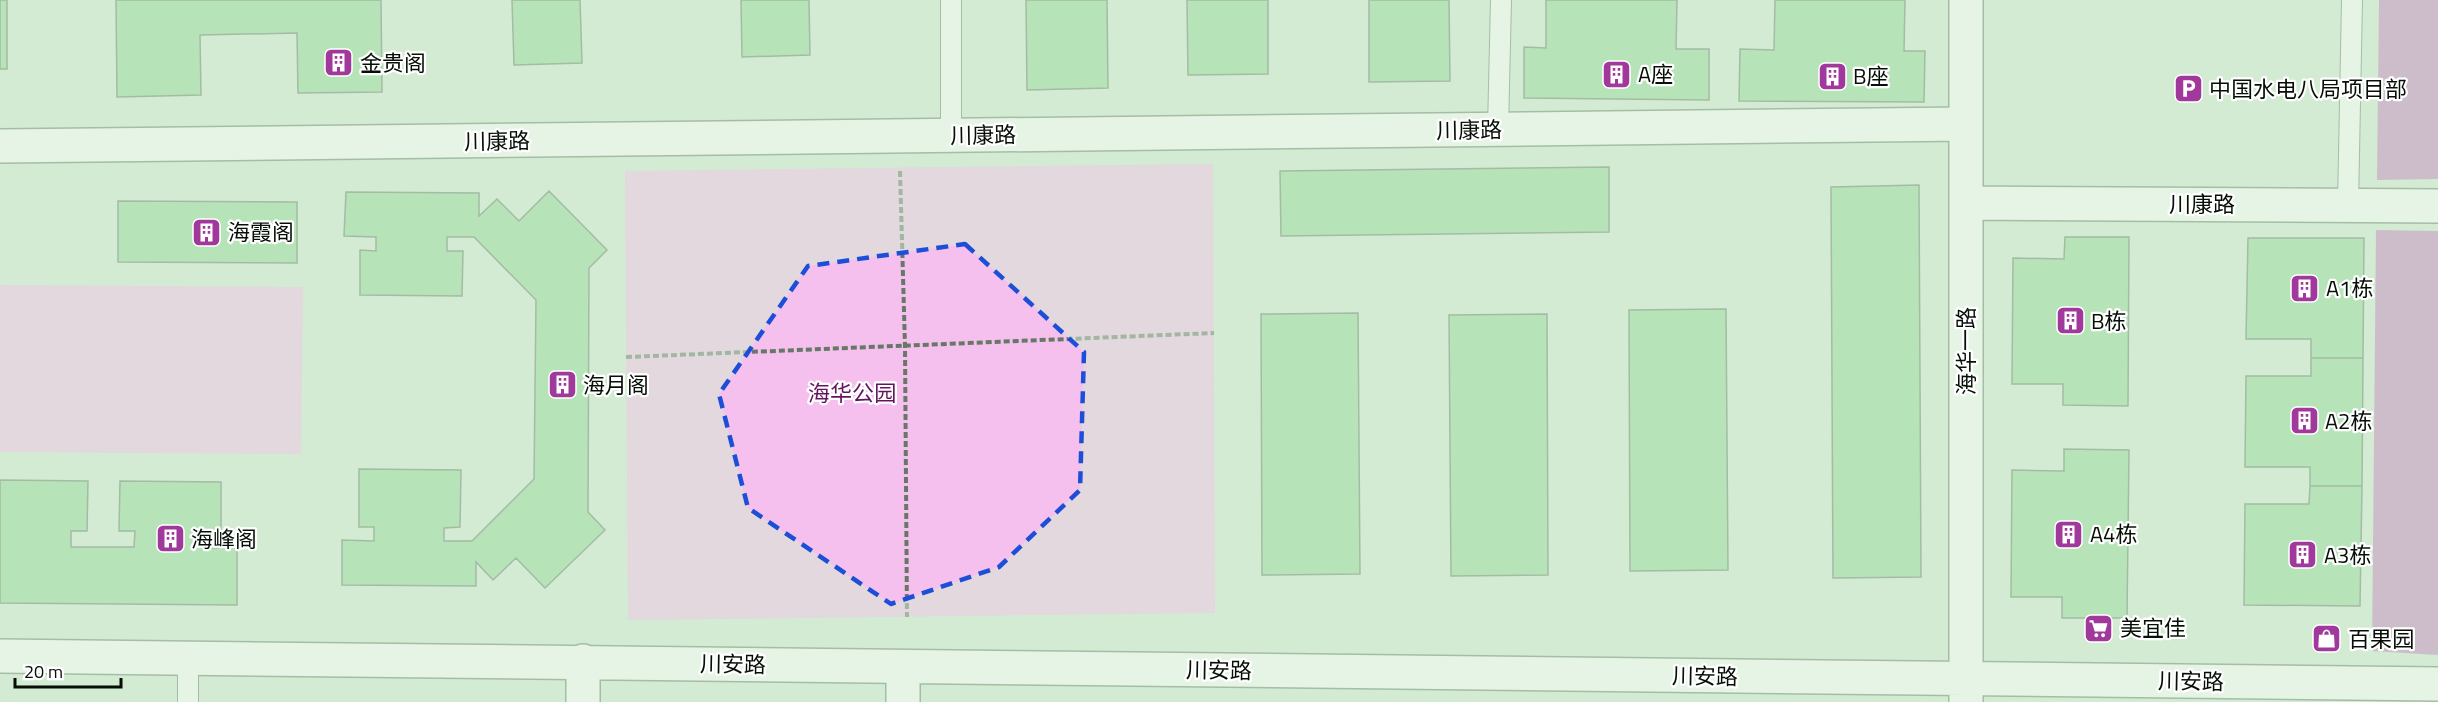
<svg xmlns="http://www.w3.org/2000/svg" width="2438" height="702" font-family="'Titillium Web','Noto Sans SC',sans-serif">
  <rect width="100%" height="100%" fill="#d2ebd2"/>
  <!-- green -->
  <path fill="#f5c0ee" d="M1213,164L1215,613L628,620L625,171Z
    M0,285L303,287L301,454L0,452Z"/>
  <!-- forest -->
  <path fill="#c886c1" d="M2379,0H2438V179L2377,180Z
    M2376,230L2438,231V655L2372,651Z"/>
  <!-- building -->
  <path fill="#97da9a" stroke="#6d836d" stroke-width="1.5" d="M0,0H7V69H0Z
    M116,0H381L382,92L298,93L297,33L200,35L201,95L117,97Z
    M512,0H580L582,63L514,65Z
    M741,0H809L810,55L742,57Z
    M1026,0H1107L1108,88L1027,90Z
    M1187,0H1268V74L1188,75Z
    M1369,0H1449L1450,81L1369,82Z
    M1546,0H1677L1676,49H1709V100L1524,98V47L1546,48Z
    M1775,0H1905L1904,51H1925L1924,102L1739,101L1740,49L1774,50Z
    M1609,167V232L1281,236L1280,171Z
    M1919,185L1921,577L1833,578L1831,187Z
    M549,191L607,250L589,268L588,512L605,530L545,588L516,558L493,580L476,562V586L342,585V540L374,541V527H359V469L461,470L460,527L444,528V541H472L534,479L536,300L474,237H447V251H463L462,296L360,295V250L376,251V237L344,236L346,192L479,193V216L497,199L519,221Z
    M118,201L297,202V263L118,262Z
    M2065,237H2129L2128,406L2063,405V384H2012L2013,258L2064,259Z
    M2248,238H2364L2363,358H2311V339H2246Z
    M1726,309L1728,570L1630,571L1629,310Z
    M1358,313L1360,574L1262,575L1261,314Z
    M1547,314L1548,575L1451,576L1449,315Z
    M2311,358H2363L2362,486H2310V467H2245L2246,376H2311Z
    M2064,449L2129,450L2127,618H2062V597H2011L2012,470L2064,471Z
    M0,480L88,481L87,531H71V547H134L135,531H119L120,481L221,482V532L205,531V548H237V605L0,603Z
    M2310,486H2362L2360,606L2244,605L2245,504H2309Z"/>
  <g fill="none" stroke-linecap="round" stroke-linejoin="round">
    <defs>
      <path id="lane" d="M951,0V135
        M1498,129L1501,0
        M2348,205L2352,0
        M188,702V657"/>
      <path id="street" d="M1966,0V702
        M0,146L1966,124
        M1966,203L2438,206
        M0,656L2438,684
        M583,702V661
        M903,702V667"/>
    </defs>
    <!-- lane casing -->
    <use href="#lane" stroke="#6f866f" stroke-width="22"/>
    <!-- street casing -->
    <use href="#street" stroke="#6f866f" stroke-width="36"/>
    <!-- path -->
    <path stroke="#687868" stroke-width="4" stroke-dasharray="6 3" stroke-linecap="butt" d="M900,171L905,346L907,617
      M626,357L1214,333"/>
    <!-- lane -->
    <use href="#lane" stroke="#fff" stroke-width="20"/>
    <!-- street -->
    <use href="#street" stroke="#fff" stroke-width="33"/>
  </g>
  <!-- marked area -->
  <path d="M0 0H2438V702H0ZM965,244L1084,352L1080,490L999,567L891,604L748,508L719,394L808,266Z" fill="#d2ebd2" fill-opacity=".55" fill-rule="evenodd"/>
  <path fill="none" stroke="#1d4ed8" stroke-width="4.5" stroke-dasharray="12 8" stroke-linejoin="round" d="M965,244L1084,352L1080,490L999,567L891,604L748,508L719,394L808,266Z"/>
  <!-- icons -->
  <defs>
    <symbol id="building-square" viewBox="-11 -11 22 22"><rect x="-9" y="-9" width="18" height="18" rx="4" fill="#a1389b" stroke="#fff"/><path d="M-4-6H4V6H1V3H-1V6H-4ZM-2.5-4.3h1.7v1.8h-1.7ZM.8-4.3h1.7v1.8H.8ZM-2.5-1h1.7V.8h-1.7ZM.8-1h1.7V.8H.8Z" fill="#fff"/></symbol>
    <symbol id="parking-square" viewBox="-11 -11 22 22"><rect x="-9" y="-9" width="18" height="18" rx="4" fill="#a1389b" stroke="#fff"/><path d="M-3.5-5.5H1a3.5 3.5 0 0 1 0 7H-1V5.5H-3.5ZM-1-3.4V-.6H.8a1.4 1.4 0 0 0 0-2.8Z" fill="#fff"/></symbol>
    <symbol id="supermarket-square" viewBox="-11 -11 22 22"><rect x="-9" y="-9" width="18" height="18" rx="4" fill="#a1389b" stroke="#fff"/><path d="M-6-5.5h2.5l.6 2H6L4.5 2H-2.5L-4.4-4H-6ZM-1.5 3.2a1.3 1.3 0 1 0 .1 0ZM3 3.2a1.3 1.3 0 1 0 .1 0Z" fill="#fff"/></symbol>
    <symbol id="shop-square" viewBox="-11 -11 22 22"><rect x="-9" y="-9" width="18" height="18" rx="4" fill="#a1389b" stroke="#fff"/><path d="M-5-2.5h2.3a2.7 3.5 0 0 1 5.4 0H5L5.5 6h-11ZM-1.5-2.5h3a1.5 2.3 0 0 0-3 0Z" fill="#fff"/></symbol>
  </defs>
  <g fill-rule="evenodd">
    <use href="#building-square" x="322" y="46" width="33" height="33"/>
    <use href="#building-square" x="1600" y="58" width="33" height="33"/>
    <use href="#building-square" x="1816" y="60" width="33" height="33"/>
    <use href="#parking-square" x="2172" y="72" width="33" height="33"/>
    <use href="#building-square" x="190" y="216" width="33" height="33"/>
    <use href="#building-square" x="2288" y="272" width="33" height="33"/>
    <use href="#building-square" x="2054" y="304" width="33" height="33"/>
    <use href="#building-square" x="546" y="368" width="33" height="33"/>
    <use href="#building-square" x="2288" y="404" width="33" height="33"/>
    <use href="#building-square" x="2052" y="518" width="33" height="33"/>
    <use href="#building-square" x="154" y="522" width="33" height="33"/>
    <use href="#building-square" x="2286" y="538" width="33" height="33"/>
    <use href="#supermarket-square" x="2082" y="612" width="33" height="33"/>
    <use href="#shop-square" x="2310" y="622" width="33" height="33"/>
  </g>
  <g text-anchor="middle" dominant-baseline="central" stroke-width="4.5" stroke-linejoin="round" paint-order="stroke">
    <!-- poi labels -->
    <g font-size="22" fill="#060e06" stroke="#fff" text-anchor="start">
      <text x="360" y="63">金贵阁</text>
      <text x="1638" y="74">A座</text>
      <text x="1853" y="76">B座</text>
      <text x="2209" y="89">中国水电八局项目部</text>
      <text x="228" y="232">海霞阁</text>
      <text x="2326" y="288">A1栋</text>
      <text x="2091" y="321">B栋</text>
      <text x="583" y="385">海月阁</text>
      <text x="2325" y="421">A2栋</text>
      <text x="2090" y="534">A4栋</text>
      <text x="191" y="539">海峰阁</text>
      <text x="2324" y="555">A3栋</text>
      <text x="2120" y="628">美宜佳</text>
      <text x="2348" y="639">百果园</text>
    </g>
    <!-- street labels -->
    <g font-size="22" fill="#060e06" stroke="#fff">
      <text transform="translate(1469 130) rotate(-1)">川康路</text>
      <text transform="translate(983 135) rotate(-1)">川康路</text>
      <text transform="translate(497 141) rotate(-1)">川康路</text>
      <text x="2202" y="204">川康路</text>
      <text transform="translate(1966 351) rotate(-90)">海华一路</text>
      <text transform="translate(733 664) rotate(1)">川安路</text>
      <text transform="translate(1219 670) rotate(1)">川安路</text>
      <text transform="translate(1705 676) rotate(1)">川安路</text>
      <text transform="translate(2191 681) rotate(1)">川安路</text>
    </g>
    <!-- park labels -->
    <g font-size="22" fill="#63145f" stroke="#fff">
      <text x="852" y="393">海华公园</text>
    </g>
  </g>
  <!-- scale -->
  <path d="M15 678v9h106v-9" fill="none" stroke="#060e06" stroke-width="3"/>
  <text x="24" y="678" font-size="18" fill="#060e06" stroke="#ffffff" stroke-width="4.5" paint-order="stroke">20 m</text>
</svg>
